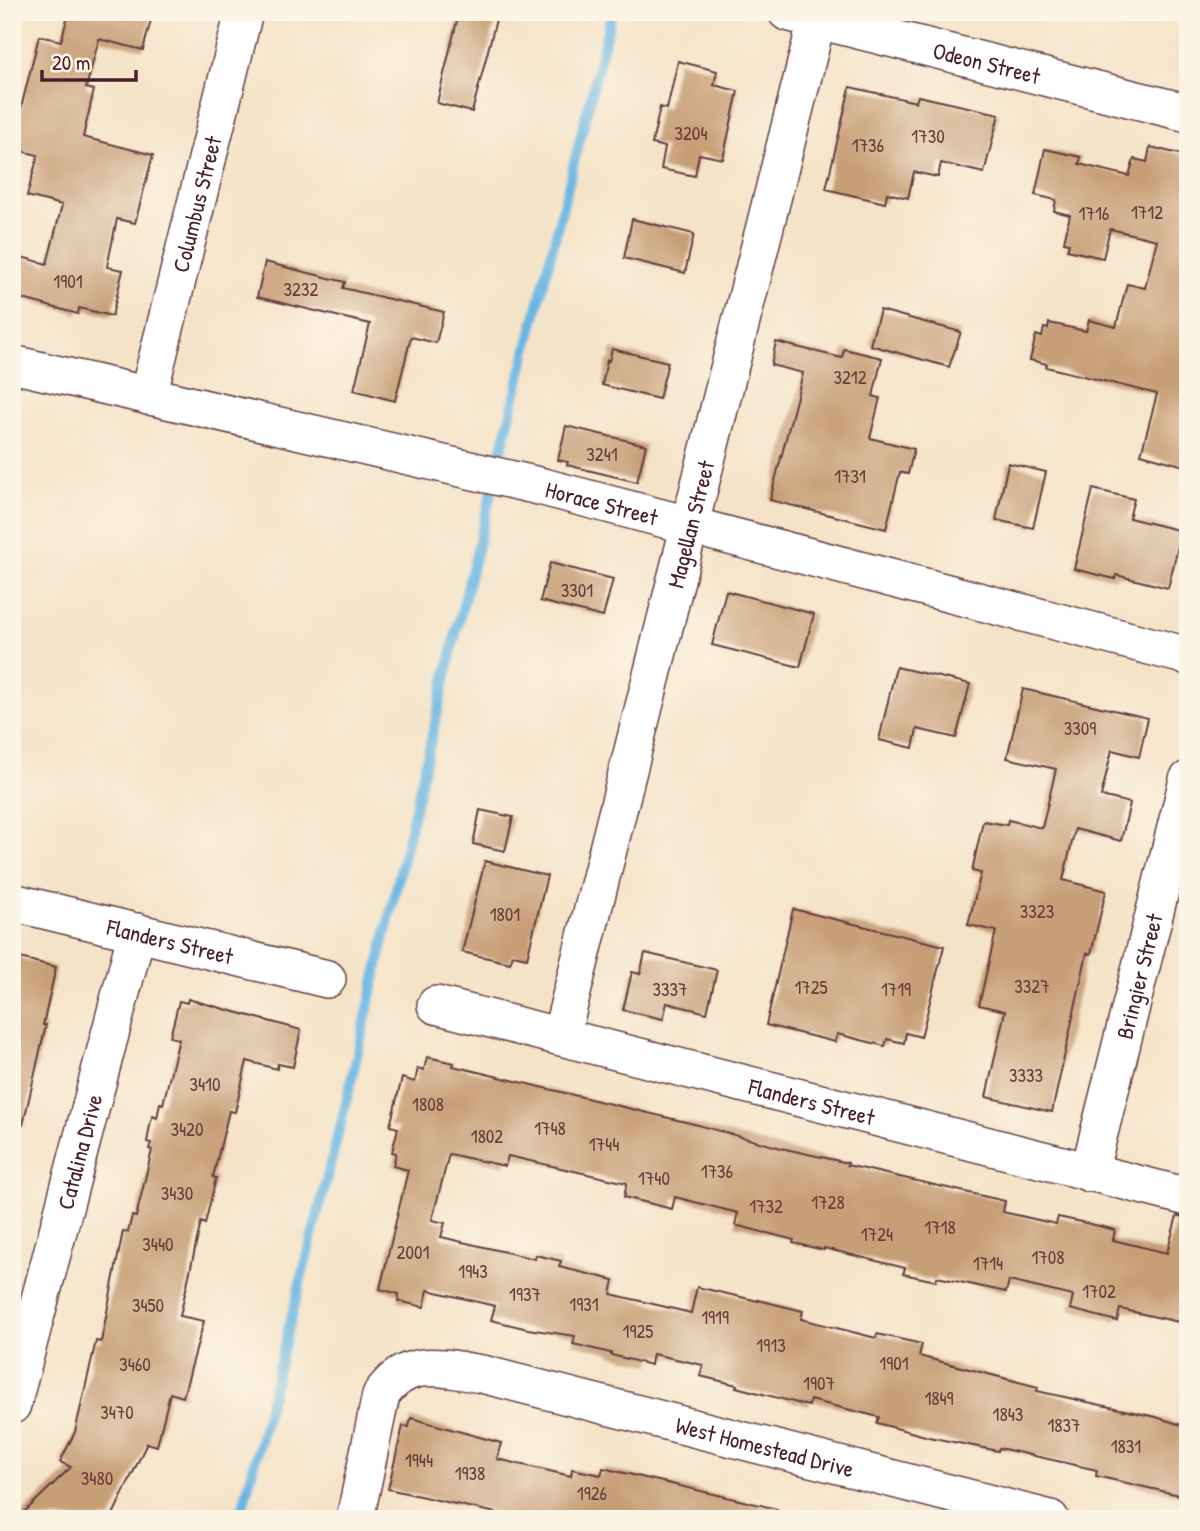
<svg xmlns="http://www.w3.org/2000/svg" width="1200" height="1531" font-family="'Patrick Hand',sans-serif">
  <rect width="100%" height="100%" fill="#fcf5e5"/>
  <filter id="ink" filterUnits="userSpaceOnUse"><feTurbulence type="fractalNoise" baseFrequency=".0143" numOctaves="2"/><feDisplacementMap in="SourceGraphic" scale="14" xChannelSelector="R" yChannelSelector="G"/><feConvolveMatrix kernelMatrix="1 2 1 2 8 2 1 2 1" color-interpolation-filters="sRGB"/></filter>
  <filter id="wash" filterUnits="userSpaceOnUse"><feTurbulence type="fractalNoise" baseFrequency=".00686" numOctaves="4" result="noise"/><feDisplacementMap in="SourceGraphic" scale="28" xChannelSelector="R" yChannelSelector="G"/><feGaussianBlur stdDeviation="1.57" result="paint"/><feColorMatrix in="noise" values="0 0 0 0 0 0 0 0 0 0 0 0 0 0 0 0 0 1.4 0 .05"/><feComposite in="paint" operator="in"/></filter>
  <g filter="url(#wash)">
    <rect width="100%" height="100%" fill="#f4e3c7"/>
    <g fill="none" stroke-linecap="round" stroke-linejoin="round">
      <!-- stream -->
      <path stroke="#69b6e3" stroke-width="10" d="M497,468L612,12
        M240,1519L345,1107L457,629L494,482"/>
    </g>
    <g id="blocks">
      <!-- building -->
      <path fill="#c79f77" d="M69,12H122L151,20L143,50L99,39L86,88L94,90L83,137L153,155L135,223L117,219L107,267L123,270L112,316L79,308L78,314L12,296L21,257L47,264L62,205L27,196L38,155L12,149V144L39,36L61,41Z
        M459,12H498L472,112L437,103Z
        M678,61L717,71L714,85L738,91L723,159L699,154L695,176L661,169L665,147L652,144L660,107L667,109Z
        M850,87L916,102L918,96L999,114L984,173L941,163L938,177L914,172L908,198L887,193L885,203L826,189Z
        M1150,147L1188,156V467L1141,454L1157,394L1046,367L1047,364L1030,360L1036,335L1042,337L1044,328L1048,329L1049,323L1086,331L1089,320L1116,327L1127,284L1145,288L1157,240L1110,229L1103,258L1067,250L1069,243L1064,242L1070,215L1054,211L1056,200L1035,195L1045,149L1081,157L1079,164L1129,176L1134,159L1147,162Z
        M632,219L694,234L685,273L624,258Z
        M265,262L345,282L343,288L444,312L436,343L411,337L395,401L354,390L370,324L257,297Z
        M880,310L961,332L949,367L870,345Z
        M776,342L842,358L844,349L882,358L873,396L880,398L870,438L914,449L908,474L900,472L886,529L770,500L803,373L771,365Z
        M612,349L668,362L659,399L602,385L607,360L609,361Z
        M566,426L646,445L637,482L567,465L568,462L558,460Z
        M1008,463L1046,472L1033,528L996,520Z
        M1093,489L1134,499L1129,518L1182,531L1168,588L1116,575L1115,579L1074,569Z
        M550,563L613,579L603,617L540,601Z
        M726,591L814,614L800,667L712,645Z
        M896,667L970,684L956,738L917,729L913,748L879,740Z
        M1023,689L1148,718L1139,757L1112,750L1101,796L1130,803L1121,841L1075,829L1063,880L1106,891L1091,954L1087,953L1052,1112L986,1097L1005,1011L979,1005L996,931L968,925L981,873L972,871L983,821L1007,825L1008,820L1042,828L1056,769L1007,758Z
        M480,810L513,817L505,851L473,844Z
        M485,861L547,876L527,958L513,955L510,963L462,952Z
        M793,909L944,946L921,1037L906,1033L904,1043L887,1039L885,1046L837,1034L835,1042L766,1025Z
        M645,953L717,970L707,1013L667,1003L663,1019L623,1010L632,972L640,974Z
        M12,956L56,967L43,1025H46L23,1125L12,1124Z
        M188,999L301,1030L293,1067L278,1064L277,1069L247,1061L235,1112L229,1111L213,1177L216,1178L205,1224L201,1222L180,1316L204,1321L183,1397L170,1393L157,1446L147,1443L111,1519H17L71,1467L60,1462L75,1432L96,1341L101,1342L123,1231L128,1232L132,1216L136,1217L152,1150L149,1149L151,1143L147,1142L151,1120L153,1116L157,1118L160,1103L163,1104L179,1039L170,1037L179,1001L187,1003Z
        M427,1057L454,1063L453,1066L698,1125L781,1148L848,1163L847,1165L1005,1201L1003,1212L1056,1224L1058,1217L1095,1225L1115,1230L1113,1240L1167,1253L1177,1216L1188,1217V1324L1120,1309L1117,1321L1070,1309L1073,1296L1009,1281L1006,1292L937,1277L936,1281L903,1274L905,1268L824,1248V1250L793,1243L794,1240L735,1225L738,1213L675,1197L672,1209L624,1197L627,1183L508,1156L505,1166L449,1154L432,1220L445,1223L441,1237L535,1259L536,1255L561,1261L559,1267L614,1280L611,1294L691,1313L697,1287L758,1301V1300L803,1311L801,1319L876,1338L877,1334L922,1344L919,1356L1038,1387L1037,1391L1156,1417L1188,1427V1497L1096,1476L1097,1470L999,1448L998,1451L929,1437L877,1423L879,1417L810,1400L809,1406L736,1387L737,1385L700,1376L703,1365L653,1354L651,1365L611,1355V1353L573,1344L575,1336L528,1329L491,1320L495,1306L428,1290L424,1307L398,1301L399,1294L380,1289L408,1170L393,1166L396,1153L392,1152L398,1128L390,1126L402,1078L415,1082L418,1068L424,1070Z
        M411,1418L501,1443L497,1459L571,1476L572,1469L601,1475L603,1468L777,1509L776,1519H504L505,1515L388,1489L403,1426L409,1427Z"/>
    </g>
  </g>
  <g filter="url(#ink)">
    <use href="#blocks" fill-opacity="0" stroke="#643c42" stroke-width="2"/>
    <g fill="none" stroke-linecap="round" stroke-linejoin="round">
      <defs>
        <g id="minor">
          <path id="s1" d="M787,12L1188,113"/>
          <path id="s2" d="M12,364L543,487L1188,656"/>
          <path id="s3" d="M148,396L244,12"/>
          <path id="s4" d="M12,902L327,979"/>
          <path id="s5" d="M436,1005L1188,1197"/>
          <path id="s6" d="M561,1036L819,12"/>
          <path id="s7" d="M1089,1173L1188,780"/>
          <path id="s8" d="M12,1405L137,932"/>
          <path id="s9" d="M355,1519L381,1395C407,1356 442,1368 482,1374L1050,1519"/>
        </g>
      </defs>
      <!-- minor casing -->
      <use href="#minor" stroke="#643c42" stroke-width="40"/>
      <!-- minor -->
      <use href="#minor" stroke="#fff" stroke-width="37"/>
    </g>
  </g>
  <g text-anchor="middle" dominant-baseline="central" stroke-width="7" stroke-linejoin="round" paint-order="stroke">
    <!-- number labels -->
    <g font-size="19" fill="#693f3e">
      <text x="691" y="133">3204</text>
      <text x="928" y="136">1730</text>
      <text x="868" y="145">1736</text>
      <text x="1147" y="212">1712</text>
      <text x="1094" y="213">1716</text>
      <text x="68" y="281">1901</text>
      <text x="301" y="289">3232</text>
      <text x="850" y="377">3212</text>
      <text x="602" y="454">3241</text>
      <text x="850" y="476">1731</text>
      <text x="577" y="590">3301</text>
      <text x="1080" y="728">3309</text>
      <text x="1037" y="911">3323</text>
      <text x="505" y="914">1801</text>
      <text x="1032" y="986">3327</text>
      <text x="811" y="987">1725</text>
      <text x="670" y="989">3337</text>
      <text x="896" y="989">1719</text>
      <text x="1026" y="1075">3333</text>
      <text x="205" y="1084">3410</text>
      <text x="428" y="1104">1808</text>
      <text x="550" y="1128">1748</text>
      <text x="187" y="1129">3420</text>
      <text x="487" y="1136">1802</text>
      <text x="604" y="1144">1744</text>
      <text x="717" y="1171">1736</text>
      <text x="654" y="1178">1740</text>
      <text x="177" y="1193">3430</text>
      <text x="828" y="1202">1728</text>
      <text x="766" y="1206">1732</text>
      <text x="940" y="1227">1718</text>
      <text x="877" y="1234">1724</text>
      <text x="158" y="1244">3440</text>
      <text x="413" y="1252">2001</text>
      <text x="1048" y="1257">1708</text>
      <text x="988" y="1263">1714</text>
      <text x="473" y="1271">1943</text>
      <text x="1099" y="1291">1702</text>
      <text x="525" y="1294">1937</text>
      <text x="584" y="1304">1931</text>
      <text x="148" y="1305">3450</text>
      <text x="715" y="1317">1919</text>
      <text x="638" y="1331">1925</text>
      <text x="771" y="1345">1913</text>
      <text x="894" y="1363">1901</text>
      <text x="135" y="1364">3460</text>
      <text x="819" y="1383">1907</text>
      <text x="939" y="1398">1849</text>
      <text x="117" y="1412">3470</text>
      <text x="1008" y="1414">1843</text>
      <text x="1064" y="1425">1837</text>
      <text x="1126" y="1446">1831</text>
      <text x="419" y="1460">1944</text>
      <text x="470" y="1473">1938</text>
      <text x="97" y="1478">3480</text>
      <text x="592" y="1493">1926</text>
    </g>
    <!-- street labels -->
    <g font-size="23" fill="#4a1f2b" stroke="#fcf5e5">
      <text stroke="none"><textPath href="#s1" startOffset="206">Odeon Street</textPath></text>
      <text stroke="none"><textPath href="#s3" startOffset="198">Columbus Street</textPath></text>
      <text stroke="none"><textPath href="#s2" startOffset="606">Horace Street</textPath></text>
      <text stroke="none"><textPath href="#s6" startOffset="528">Magellan Street</textPath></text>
      <text stroke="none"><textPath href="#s4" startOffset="163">Flanders Street</textPath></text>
      <text stroke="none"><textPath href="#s7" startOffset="203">Bringier Street</textPath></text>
      <text stroke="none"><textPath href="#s5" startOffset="388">Flanders Street</textPath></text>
      <text stroke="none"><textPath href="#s8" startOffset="262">Catalina Drive</textPath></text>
      <text stroke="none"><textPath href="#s9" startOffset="530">West Homestead Drive</textPath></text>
    </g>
  </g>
  <!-- margin -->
  <rect width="1200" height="1531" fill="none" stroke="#fcf5e5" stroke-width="42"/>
  <!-- scale -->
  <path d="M42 70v10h94v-10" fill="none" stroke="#4a1f2b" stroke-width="3.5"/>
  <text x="52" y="70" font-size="21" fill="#4a1f2b" stroke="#fcf5e5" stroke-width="5" paint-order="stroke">20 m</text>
</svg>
